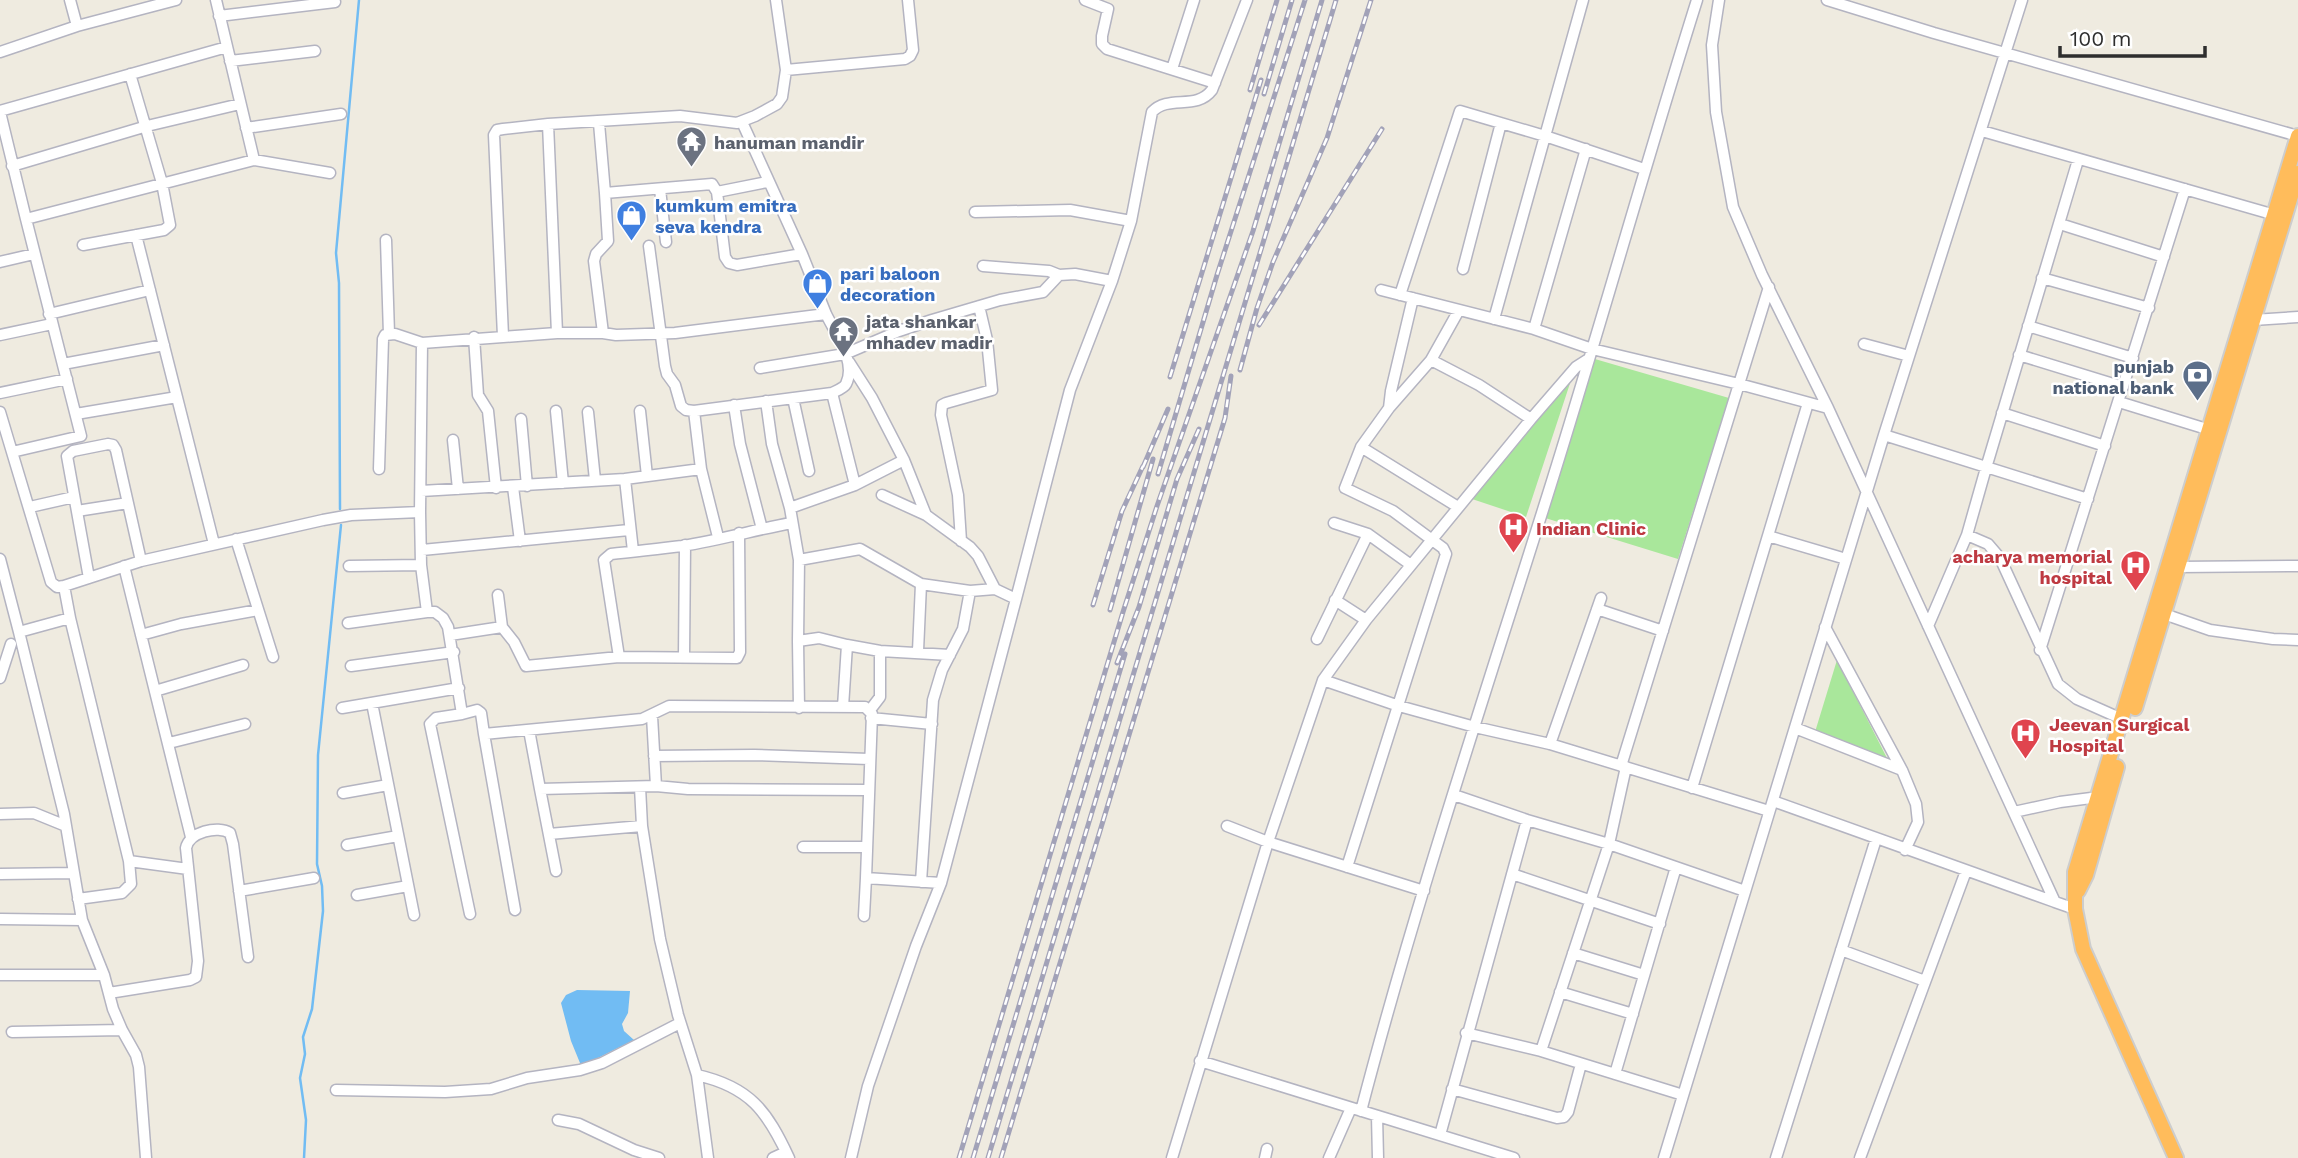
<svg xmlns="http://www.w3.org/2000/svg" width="2298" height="1158" font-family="'Work Sans',sans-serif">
  <rect width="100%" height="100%" fill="#efebe0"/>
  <!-- green -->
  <path fill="#a9e79b" d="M1588,357L1729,398L1678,559L1542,517Z
    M1578,359L1526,517L1466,497Z
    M1837,660L1889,762L1815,732Z"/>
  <!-- water -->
  <path fill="#71bcf3" d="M577,990L630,991L628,1013L622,1024L624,1031L634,1040L588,1063H580L571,1041L561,1003L566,995Z"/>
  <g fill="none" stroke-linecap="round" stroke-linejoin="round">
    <!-- stream -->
    <path stroke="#71bcf3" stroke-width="2.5" d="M340,509L339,283L336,253L359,0
      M304,1158L306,1120L300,1078L305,1054L303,1037L312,1009L323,911L322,886L317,864L318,755L341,525"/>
    <defs>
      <path id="minor" d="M70,0L77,26L176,0
        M1085,0L1108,9L1102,36V44L1107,49L1215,83
        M1719,0L1712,45L1716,112L1733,207L1762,275L1828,408L2055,902L2075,909
        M1827,0L1934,33L2298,136
        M219,16L335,2
        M0,52L77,26
        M230,61L315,51
        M1172,69L1194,0
        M786,70L905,59L910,56L913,50L908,0
        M0,111L227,47
        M0,112L26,219L254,160L216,0
        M599,123L605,193
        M246,128L341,114
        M1982,131L2275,215
        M254,160L330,173
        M12,166L147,126L240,104
        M660,189L666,242
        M717,192L767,182
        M975,212L1070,210L1131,221
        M26,219L81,436L12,452L51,582L57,587L64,586
        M2060,224L2164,257
        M136,235L214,544
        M386,240L389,334
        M83,245L164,230L170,225L162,183L130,74
        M649,246L665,366L667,374L675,385L681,406L686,410L694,411L832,393C836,391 844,388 846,384C857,362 835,333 826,314
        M0,262L34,254
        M983,266L1049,271L1059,275
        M1463,269L1501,123
        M2042,278L2149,308
        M1381,290L1534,329L1592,349L1739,384L1828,408
        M1400,295L1460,111L1545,136L1644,169
        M49,314L150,290
        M1494,319L1583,0
        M2253,320L2298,317
        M2028,326L2133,358
        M1534,329L1586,149
        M557,333H603L594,261L596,254L608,241L605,193L712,184L717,192L725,257L729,263L737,265L802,254L742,122
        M603,333L616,335L675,333L826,314L802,254
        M0,335L52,324
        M503,336L494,135L497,130L503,129L548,124
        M474,337L478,395L488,411L496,488
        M1864,344L1909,356
        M2019,355L2123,387
        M1431,360L1479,385L1531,419
        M849,362L872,398L904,460L926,515L970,547L978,556L995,589L1016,599L1070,390L1112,281L1131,221L1152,112C1169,94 1196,111 1212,90L1247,0
        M63,364L164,345
        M760,368L845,354L899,331L932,320L1000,300L1043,292L1059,275L1075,274L1112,281
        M0,393L67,379
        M832,393L855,485
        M793,398L809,471
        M766,401L772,444L790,508L855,485L904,460
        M2119,402L2210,430
        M734,405L740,444L762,529
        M1389,408L1431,360L1459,310
        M556,411L563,483
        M640,411L647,476
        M694,411L701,469
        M0,412L12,452
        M588,412L595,480
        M2002,413L2105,446
        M76,414L177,397
        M521,419L527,486
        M1884,435L2088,499
        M453,440L458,489
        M1361,447L1458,507
        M379,469L383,339L385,335L395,334L422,343
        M625,479L701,469L718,537
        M513,487L520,541
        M421,491L625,479L633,551
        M882,495L926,515
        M30,507L74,497
        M790,508L799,560L860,549L921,584L970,591L995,589
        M77,511L128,503
        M420,512L421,565L427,612H435L443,618L448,627L462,714L477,710L481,713L484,734L642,719L669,706L865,707L872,714L866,878L941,883
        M1334,523L1368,534L1411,565
        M739,533L740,652L737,658L619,657L604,560L611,554C635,551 659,549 682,546C719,540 755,530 791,523
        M1967,535L1988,544L2000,558L2058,684L2077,699L2122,719
        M1768,536L1846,559
        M236,539L273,657
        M961,541L958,495L941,415L942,405L946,403L992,390L987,340L979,306
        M422,550L629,530
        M0,559L19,632L70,618L64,586L141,561L323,520L351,515L420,512L422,343L557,333L548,124L680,116L737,123L755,116L777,104L782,97L786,70L776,0
        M799,560L798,641L819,638L847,645L843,707
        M124,566L191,837
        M349,566L421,565
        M2178,567L2298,566
        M89,578L67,456L73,451L108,444L113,445L116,450L141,561
        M498,595L502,627L514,642L526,666L619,657
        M1335,600L1366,620
        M1597,609L1663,631
        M2164,614L2210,630L2273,639L2298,640
        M70,618L129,861L131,884L122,893L78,899
        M348,623L427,612
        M1928,626L1967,535L1986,468L2078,160
        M1825,627L1902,770L1916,804L1918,822L1905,850
        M19,632L64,814L82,920L104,975L113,1009L122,1030L136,1055L139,1067L146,1158
        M141,635L181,624L258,610
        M450,635L502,627
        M1317,639L1368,534
        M798,641L799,708
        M847,645L880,651L950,655
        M2040,650L2185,189
        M918,651L921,584
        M684,656L685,545
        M351,666L454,652
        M0,678L11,644
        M1323,680L1399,706L1475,727L1550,744L1769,811
        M155,691L243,665
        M372,703L414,915
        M342,708L459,688
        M870,710L880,697V651
        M462,714L436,718L430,724L470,914
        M652,716L656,786L688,789L868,790
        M871,718L932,724
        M1795,728L1902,770
        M529,730L540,789L656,786
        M484,734L515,910
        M169,743L245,724
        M1550,744L1601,598
        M654,756L754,755L869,759
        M1621,766L1769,287
        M640,787L642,826L660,939L678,1015L697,1075L708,1158
        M1692,788L1808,403
        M540,789L556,871
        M343,793L388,785
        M1454,795L1527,820L1609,844L1745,891
        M1773,801L2055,902
        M2014,812L2060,802L2099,797
        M0,814L34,813L66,826
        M1227,826L1268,842L1424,891
        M549,834L642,826
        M347,845L398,836
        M803,847H866
        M129,861L188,869
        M1347,867L1446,554L1443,548L1393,511L1345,488L1361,447L1389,408L1391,391L1413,298
        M0,874L74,873
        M1512,874L1660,924
        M921,882L933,700L942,670L963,629L970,591
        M239,891L314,878
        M357,895L408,886
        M864,916L866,878
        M0,919L82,920
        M1841,950L1925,981
        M1573,953L1644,975
        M0,975H104
        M1560,992L1633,1014
        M109,993L190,980L196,977L198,961L186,848C189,832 218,825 230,833L233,844L248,957
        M12,1032L122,1030
        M1466,1033L1541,1051L1683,1095
        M1541,1051L1609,844L1626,767
        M1200,1061L1514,1158
        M1615,1074L1676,867
        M697,1075C750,1087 767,1111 789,1158
        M1452,1089L1557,1118L1564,1117L1568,1112L1581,1064
        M336,1090L445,1092L491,1089L527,1078L580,1070L602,1063L680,1023
        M1361,1111C1415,904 1483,701 1547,497C1599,332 1645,165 1697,0
        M1377,1116L1378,1158
        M558,1120L579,1124L634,1150L659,1158
        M1440,1135L1527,820
        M773,1158L786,1152
        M851,1158L868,1086L916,946L941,883L1016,599
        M1172,1158L1268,842L1323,680L1366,620L1531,419L1576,367L1587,360
        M1265,1158L1267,1149
        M1329,1158L1351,1108
        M1664,1158L1884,435L2022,0
        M1776,1158L1876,839
        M1860,1158L1966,871"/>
      <path id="highway" d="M2135,708L2298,173
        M2078,891L2086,875L2117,767
        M2176,1158L2083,949L2075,909V872L2298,136"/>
    </defs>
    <!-- minor casing -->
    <use href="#minor" stroke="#b4b4c1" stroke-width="13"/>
    <!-- highway casing -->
    <use href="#highway" stroke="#cdcdcd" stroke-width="18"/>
    <!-- minor -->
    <use href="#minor" stroke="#fff" stroke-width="10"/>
    <!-- highway -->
    <use href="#highway" stroke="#ffbc5b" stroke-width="14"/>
    <defs>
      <path id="rail" d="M1250,90L1277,0
        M1264,94L1292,0
        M1259,325L1382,129
        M1240,370L1257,308L1273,262L1327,138L1371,0
        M1170,377L1261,80
        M1143,467L1168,409
        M1158,474L1217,275L1305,0
        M1093,605L1122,511L1143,466
        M1110,610L1153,459
        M1117,663L1139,607L1177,479L1199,429
        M959,1158L1123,612L1157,506L1253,231L1322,0
        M973,1158L1125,654
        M988,1158L1336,0
        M1001,1158L1225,418L1231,376"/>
    </defs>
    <!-- rail casing -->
    <use href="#rail" stroke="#a2a2b8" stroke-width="5"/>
    <!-- rail -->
    <use href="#rail" stroke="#fff" stroke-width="2.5" stroke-dasharray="8" stroke-linecap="butt"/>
  </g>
  <!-- icons -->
  <defs>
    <symbol id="temple-pin" viewBox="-11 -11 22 30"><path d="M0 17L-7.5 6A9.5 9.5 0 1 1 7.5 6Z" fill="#6b7280" stroke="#fff"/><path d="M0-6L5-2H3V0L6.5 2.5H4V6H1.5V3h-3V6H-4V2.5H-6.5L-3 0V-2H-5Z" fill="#fff"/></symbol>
    <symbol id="shop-pin" viewBox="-11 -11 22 30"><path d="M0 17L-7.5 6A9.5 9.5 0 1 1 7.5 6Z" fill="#3f7fe0" stroke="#fff"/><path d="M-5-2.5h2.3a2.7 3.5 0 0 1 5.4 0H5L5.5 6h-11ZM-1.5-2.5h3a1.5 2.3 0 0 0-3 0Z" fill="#fff"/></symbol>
    <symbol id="bank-pin" viewBox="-11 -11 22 30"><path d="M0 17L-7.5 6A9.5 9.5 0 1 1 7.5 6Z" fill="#5c6f8a" stroke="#fff"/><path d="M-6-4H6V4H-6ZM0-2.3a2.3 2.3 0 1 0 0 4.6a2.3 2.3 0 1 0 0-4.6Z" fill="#fff"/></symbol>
    <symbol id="hospital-pin" viewBox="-11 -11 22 30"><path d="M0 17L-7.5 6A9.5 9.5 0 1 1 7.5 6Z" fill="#e0444e" stroke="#fff"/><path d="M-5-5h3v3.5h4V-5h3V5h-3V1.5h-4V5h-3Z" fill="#fff"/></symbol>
  </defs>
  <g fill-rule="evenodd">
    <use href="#temple-pin" x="674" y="124" width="35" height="47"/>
    <use href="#shop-pin" x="614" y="198" width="35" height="47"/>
    <use href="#shop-pin" x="800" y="266" width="35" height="47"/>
    <use href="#temple-pin" x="826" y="314" width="35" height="47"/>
    <use href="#bank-pin" x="2180" y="358" width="35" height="47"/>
    <use href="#hospital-pin" x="1496" y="510" width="35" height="47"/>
    <use href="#hospital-pin" x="2118" y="548" width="35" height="47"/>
    <use href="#hospital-pin" x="2008" y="716" width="35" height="47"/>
  </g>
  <g text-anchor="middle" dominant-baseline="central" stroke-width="5" stroke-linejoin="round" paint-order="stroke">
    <!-- worship labels -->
    <g font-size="18" font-weight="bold" fill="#5b616d" stroke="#fff" text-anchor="start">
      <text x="714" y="142">hanuman mandir</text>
      <text x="866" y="321">jata shankar<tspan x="866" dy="21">mhadev madir</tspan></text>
    </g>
    <!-- shop labels -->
    <g font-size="18" font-weight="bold" fill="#366cbe" stroke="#fff" text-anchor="start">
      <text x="655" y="205">kumkum emitra<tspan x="655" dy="21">seva kendra</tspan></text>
      <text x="840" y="273">pari baloon<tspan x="840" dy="21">decoration</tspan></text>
    </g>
    <!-- service labels -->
    <g font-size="18" font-weight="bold" fill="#4e5e75" stroke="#fff" text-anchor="end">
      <text x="2174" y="366">punjab<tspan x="2174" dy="21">national bank</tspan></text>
    </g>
    <!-- health labels -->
    <g font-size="18" font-weight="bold" fill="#be3a42" stroke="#fff" text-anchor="start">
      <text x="1536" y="528">Indian Clinic</text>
      <text x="2112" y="556" text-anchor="end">acharya memorial<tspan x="2112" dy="21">hospital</tspan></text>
      <text x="2049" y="724">Jeevan Surgical<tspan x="2049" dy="21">Hospital</tspan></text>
    </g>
  </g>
  <!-- scale -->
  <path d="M2060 46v10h145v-10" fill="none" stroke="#2e2e2e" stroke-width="3.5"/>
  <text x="2070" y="46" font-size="21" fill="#2e2e2e" stroke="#ffffff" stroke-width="5" paint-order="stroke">100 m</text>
</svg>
